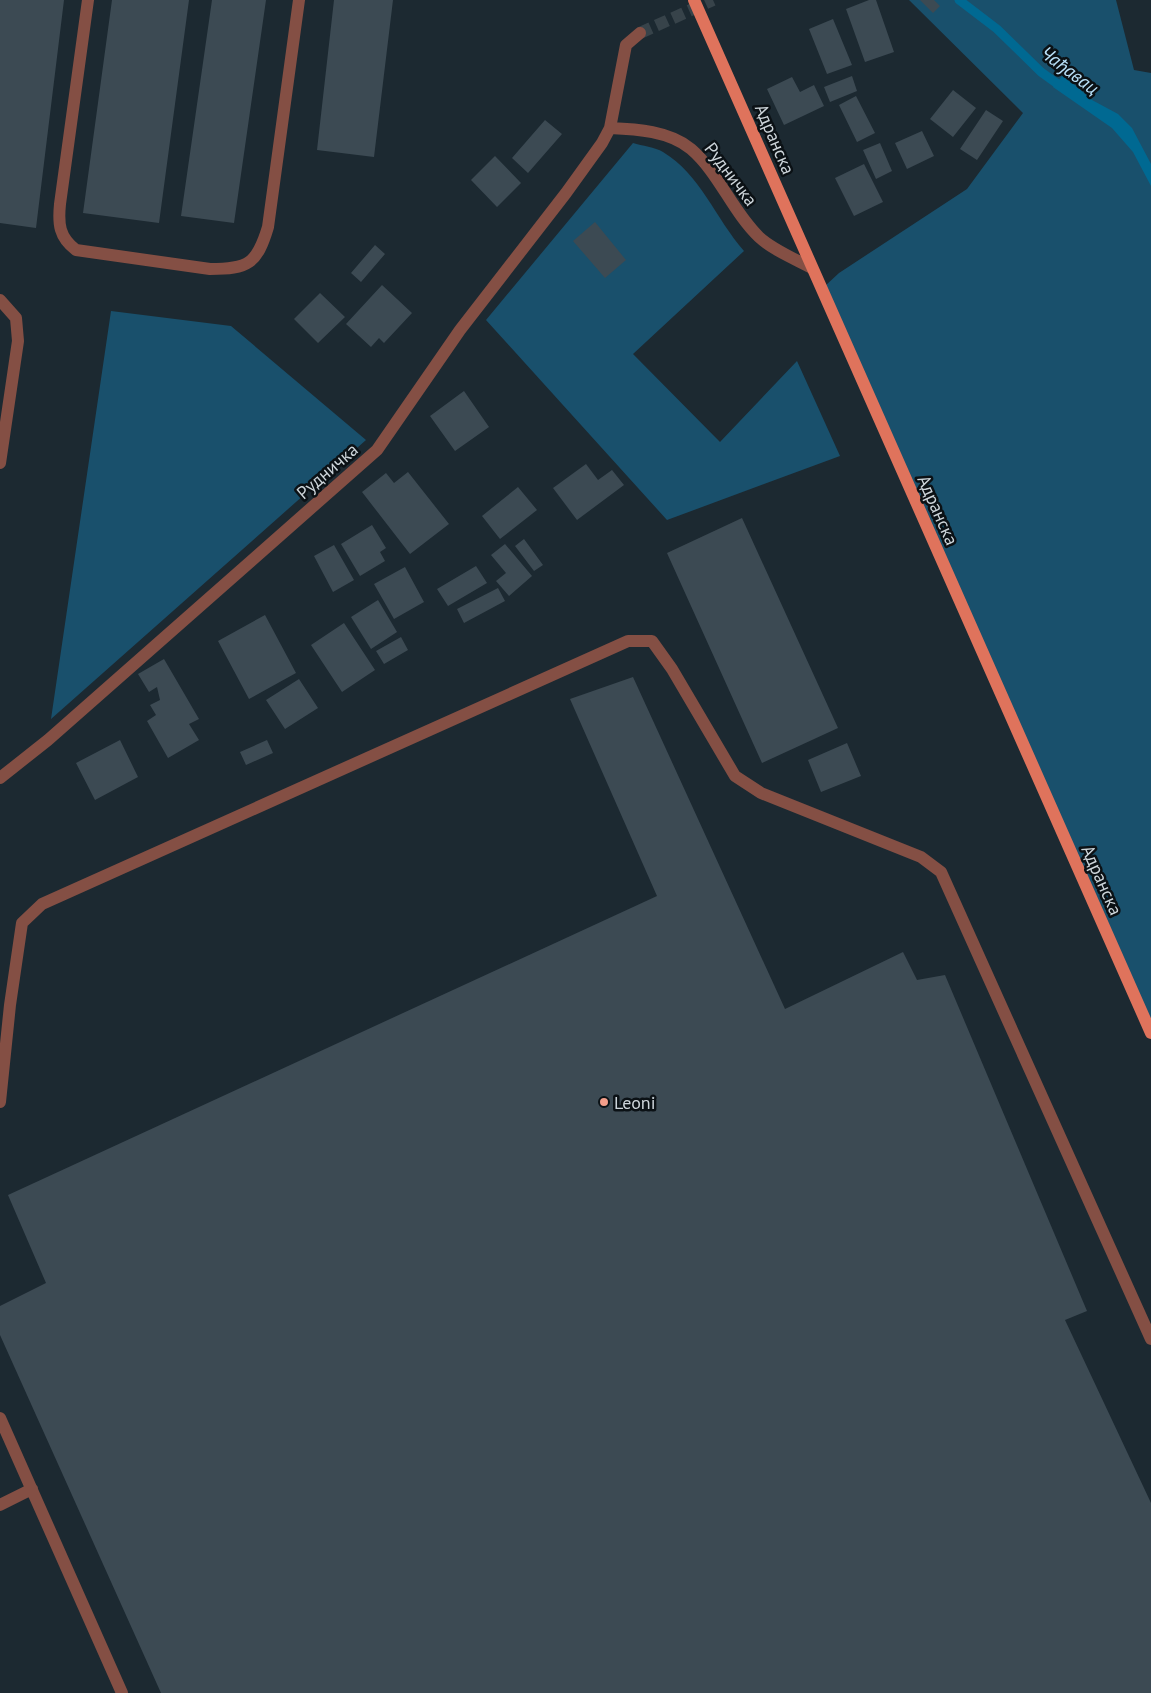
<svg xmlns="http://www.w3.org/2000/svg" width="1151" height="1693" font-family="'PT Sans',sans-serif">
  <rect width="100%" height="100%" fill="#1c2931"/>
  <!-- green -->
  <path fill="#19506c" d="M909,0H1116L1134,70L1151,73V1032L825,286L839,273L967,189L1023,113Z
    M633,143C642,146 655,147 663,152C700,174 716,219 744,251L633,354L720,442L797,361L840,456L667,520L486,320Z
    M111,311L231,326L366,440L51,719Z"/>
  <!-- water -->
  <path fill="#006992" d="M1063,75L1092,100L1118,114L1132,128L1151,164V186L1133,152L1112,128L1053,87Z"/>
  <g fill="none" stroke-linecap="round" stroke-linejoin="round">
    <!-- stream -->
    <path stroke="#006992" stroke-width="9" d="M959,0L997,29L1041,72L1066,90"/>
  </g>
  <!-- building -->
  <path fill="#3c4a53" d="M0,0H64L36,228L0,223Z
    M112,0H189L159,223L83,213Z
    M212,0H266L234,223L181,216Z
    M334,0H393L374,157L317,150Z
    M869,0H876L894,52L865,62L846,9Z
    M920,0H934L940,6L933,13Z
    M833,19L852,65L827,74L809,29Z
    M852,76L857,91L830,102L824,87Z
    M792,77L800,92L814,85L824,106L784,125L767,89Z
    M953,90L976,108L953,137L930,119Z
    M856,96L875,133L857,142L839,105Z
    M986,110L1003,121L977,160L960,149Z
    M545,120L562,134L528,173L512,158Z
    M922,131L934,156L907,169L895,143Z
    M880,143L892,171L876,179L863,150Z
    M495,156L521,183L497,207L471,180Z
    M864,164L883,202L854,216L835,178Z
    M595,222L626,260L605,278L573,241Z
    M375,245L385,254L361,282L351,273Z
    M382,285L412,313L384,343L379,338L371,347L346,324Z
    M320,293L345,317L318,343L294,319Z
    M464,391L489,427L455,451L430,416Z
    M586,464L598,480L612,470L624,485L577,520L553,488Z
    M408,472L449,524L410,554L362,492L386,473L394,483Z
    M518,487L537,510L500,539L482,516Z
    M742,518L838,728L762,763L667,553Z
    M372,525L386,548L380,552L385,561L360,576L341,544Z
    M524,539L543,565L534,571L515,546Z
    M505,544L532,576L509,596L496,581L506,573L491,555Z
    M334,545L354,580L333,592L314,556Z
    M476,566L487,583L448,606L437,589Z
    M405,567L424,602L394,619L374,584Z
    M498,588L505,601L464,623L457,609Z
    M378,600L397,632L371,649L351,617Z
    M265,615L296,673L249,699L218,641Z
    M344,623L375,670L342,692L311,645Z
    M401,637L408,650L384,664L376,651Z
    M164,659L199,719L189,724L199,740L168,758L147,721L156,715L150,705L160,700L157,687L149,692L138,674Z
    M633,677L785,1009L903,952L917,980L945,975L1087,1311L1065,1320L1151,1503V1693H161L0,1335V1306L46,1283L8,1195L657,896L570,699Z
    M299,679L318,708L285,729L266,700Z
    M120,740L138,777L95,800L76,763Z
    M267,740L273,753L246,765L240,752Z
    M847,743L861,776L821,792L808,760Z"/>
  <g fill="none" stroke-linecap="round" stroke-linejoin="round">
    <!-- street-tunnel -->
    <path stroke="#37434a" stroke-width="12" stroke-dasharray="12 6" stroke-linecap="butt" d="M640,33L713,0"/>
    <!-- lane -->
    <path stroke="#844f44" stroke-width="12" d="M88,0L60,204C58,224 59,237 76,250L210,269C248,269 257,264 268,227L299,0
      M0,300L16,318L18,341L0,463
      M0,1102L10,1005L22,923L42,904L628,641H652L672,669L735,776L761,793L921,857L941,872L1151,1339
      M0,1418L122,1693
      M0,1505L32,1489"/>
    <!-- street -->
    <path stroke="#844f44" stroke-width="12" d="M610,128L626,45L640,33
      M0,778L48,740L377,450L460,330L566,193L602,143L610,128C636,129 670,131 691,149C719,173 732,211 759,237C773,250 795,259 812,268"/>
    <!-- primary -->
    <path stroke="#df735c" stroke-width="12" d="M694,0L1151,1033"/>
  </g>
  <!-- markers -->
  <circle fill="#f49e8a" stroke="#0b1115" stroke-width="2" cx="604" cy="1102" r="5"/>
  <g text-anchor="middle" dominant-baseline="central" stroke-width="5" stroke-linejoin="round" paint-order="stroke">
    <!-- street labels -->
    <g font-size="18" fill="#cdd5da" stroke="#0b1115">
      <text transform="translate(775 139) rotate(67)">Адранска</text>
      <text transform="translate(731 174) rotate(53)">Рудничка</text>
      <text transform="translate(327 471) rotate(-41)">Рудничка</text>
      <text transform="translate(938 510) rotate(66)">Адранска</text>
      <text transform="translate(1102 880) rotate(66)">Адранска</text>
    </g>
    <!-- poi labels -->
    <g font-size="18" fill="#cdd5da" stroke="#0b1115" text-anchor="start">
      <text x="614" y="1102">Leoni</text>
    </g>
    <!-- water labels -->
    <g font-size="19" font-style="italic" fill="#b7dff7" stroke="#0b1115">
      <text transform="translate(1070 70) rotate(37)">Чађавац</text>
    </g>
  </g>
</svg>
